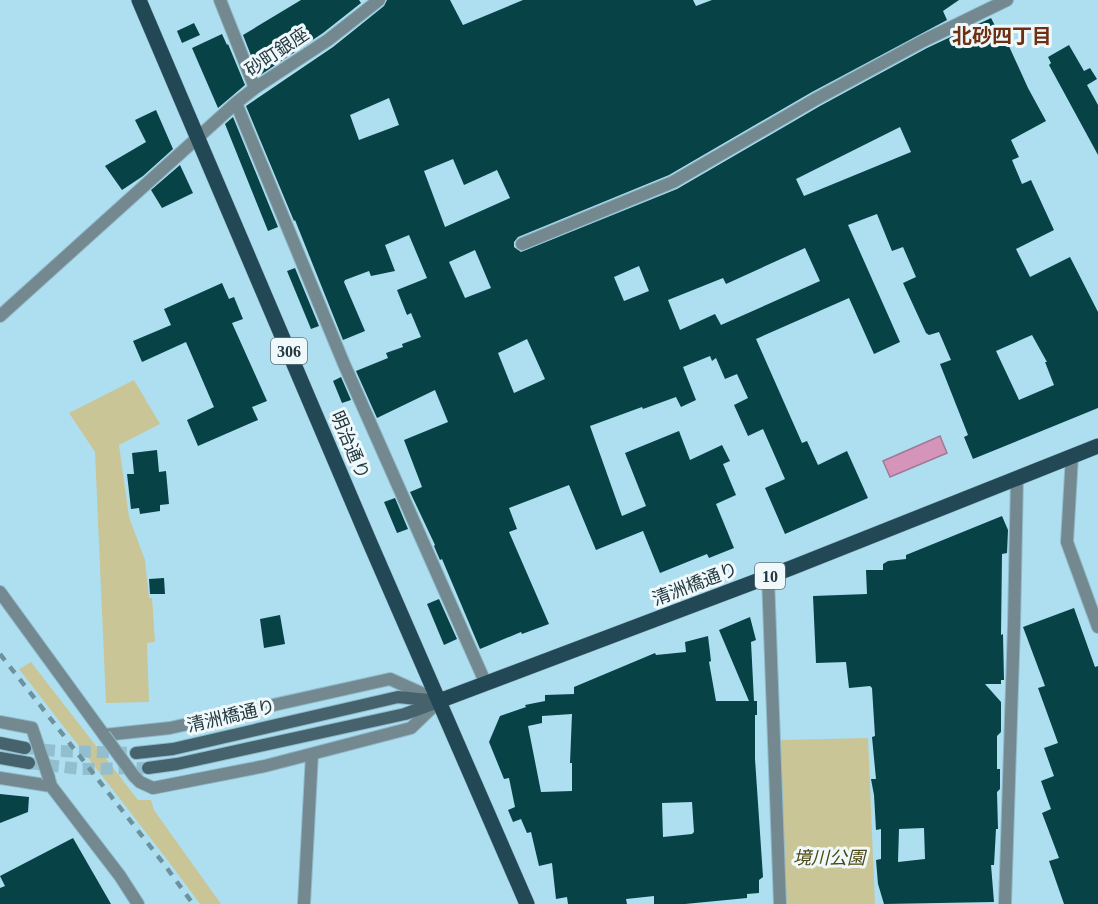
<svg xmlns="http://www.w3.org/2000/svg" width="1098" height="904" font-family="'Times New Roman','Noto Sans JP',serif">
  <rect width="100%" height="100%" fill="#aedff1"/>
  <!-- green -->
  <path fill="#c9c596" d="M134,380L160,424L119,445L129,517L145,560L149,598H152L155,642L147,643L149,702L106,703L95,452L69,413Z
    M31,662L138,800H151L154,810L221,904H200L169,862L19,669Z
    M868,738L875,904H786L780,740Z"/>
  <!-- water -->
  <path fill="#d595ba" stroke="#a07995" stroke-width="1.5" d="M940,436L947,453L890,477L883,461Z"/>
  <!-- building -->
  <path fill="#074247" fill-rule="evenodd" d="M301,0H359L361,3L323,33L259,76L243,35Z
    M387,0H450L463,25L523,0H693L696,6L712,0H959L943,11L947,20L812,92L669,175L518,237L514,242V247L521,252L677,189L820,106L927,48L991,18L1005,45L1008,44L1028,88L1046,121L1011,140L1019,157L1012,160L1022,184L1031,180L1054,230L1016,249L1030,277L1070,257L1098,312V408L973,459L964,437L968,435L940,364L951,360L939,332L929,335L926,333L903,283L916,277L903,247L892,251L877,214L848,225L900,342L874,354L849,298L756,339L802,443L807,441L818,465L847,451L868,498L785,534L765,488L785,479L763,429L748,436L734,405L748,398L737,374L725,379L716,358L712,361L710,356L683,367L696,400L681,407L676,397L643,409L642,407L590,426L622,516L646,506L625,453L679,431L690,460L722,445L730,461L723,464L736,495L716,504L734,548L709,558L707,554L660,573L643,531L596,550L569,485L509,508L517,529L509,532L549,624L522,634L521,632L480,649L442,559L440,560L434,546L435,545L410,492L422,487L404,440L448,422L435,390L377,418L356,371L388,358L386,353L403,347L402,344L421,337L411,313L407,315L397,290L427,278L409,235L385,245L395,271L371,276L369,271L345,280L344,282L365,331L343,340L295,220L294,221L246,106L333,47L384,6ZM389,98L399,125L359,140L350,115ZM900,127L911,152L804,196L796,179ZM453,159L464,185L497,170L510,198L445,227L424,171ZM805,248L820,281L721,325L715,314L680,330L668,300L723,278L726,284ZM475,250L491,288L465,298L449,262ZM639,266L649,291L624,301L614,277ZM1032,335L1047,362H1045L1054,385L1019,400L996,351ZM527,339L545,379L514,393L498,353Z
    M194,23L200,35L182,43L177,31Z
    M222,34L227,45L228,44L245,85L218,108L192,48Z
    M1069,45L1084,71L1090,68L1097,79L1087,85L1098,105V155L1049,65L1051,63L1048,57Z
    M156,110L173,149L143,176L122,190L105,166L146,142L135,120Z
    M233,117L278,227L268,231L225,124Z
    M180,165L193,193L162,208L151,190Z
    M295,268L319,326L311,329L287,271Z
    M222,283L229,299L234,297L243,319L232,323L267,401L252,407L258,420L198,446L187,420L214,407L186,342L142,362L133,341L171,325L164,309Z
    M341,377L351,400L342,403L333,381Z
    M157,450L159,472L166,471L169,504L160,505V511L140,514L139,508L131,509L127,474H134L132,453Z
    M395,498L408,529L397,533L384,502Z
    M1002,516L1008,530L1007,553L1002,554L1001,635L1003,634L1004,680H1001V684H985L1001,702V732L997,736V769H1000V789L997,792L998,829H996L994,865H991L994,902L884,904L878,884L876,860L881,859V829L876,830L874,795L871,779H876L872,737L875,736L872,688L870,686L849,688L846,662L816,663L813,596L867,594L866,570H883V564L888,561L906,559V555ZM924,828L925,859L898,862L899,829Z
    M164,578L165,594H150L149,579Z
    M439,599L457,639L444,645L427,604Z
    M1074,608L1095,667L1098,666V904H1064L1049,861L1059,858L1042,813L1051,809L1041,781L1054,776L1044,748L1058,743L1038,688L1045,686L1023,627Z
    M280,615L285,644L264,648L260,619Z
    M750,617L756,640L751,642L754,701H757V715H755V759L763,877L759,880V893L747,894V898L685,904H654V896L626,899L627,904H568L567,897L556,899L552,863L539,866L531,832L527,833L521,819L513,822L508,810L515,807L509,778L504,779L489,742L500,716L526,707L525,705L545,701V695L574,694V687L655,653L656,655L686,652L685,642L708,636L711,661L709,662L716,701H749L719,630ZM572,714L570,763H572V791L541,792L528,726L542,723V716ZM692,802L694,832L692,834L663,837L662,803Z
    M0,794L29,797L28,812L0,823Z
    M73,838L111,904H0V888L5,886L0,876Z"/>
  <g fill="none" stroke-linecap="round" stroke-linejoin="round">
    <!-- secondary-tunnel -->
    <path stroke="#92becd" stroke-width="12" stroke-dasharray="12 6" stroke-linecap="butt" d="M25,748L57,751L136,753
      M29,763L81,769L148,768"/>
    <defs>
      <path id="minor" d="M220,0L255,88
        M236,103L344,364L486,684
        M522,244L673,182L816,99L923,41L1007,0
        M0,316L236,103L255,88L328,40L379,0
        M768,577L780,904
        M0,722L32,728L35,737
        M104,735L170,728L390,679L439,701L411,728L265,766L153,788L140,782L134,776
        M0,778L51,786L49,779
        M51,786L120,876L138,904
        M304,904L312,754
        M1005,904L1014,625L1017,478"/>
      <path id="tertiary" d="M1072,456L1067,542L1098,627
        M0,592L104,735"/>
      <path id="secondary" d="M0,743L25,748
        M136,753L173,749L398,697L439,701
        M0,758L29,763
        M148,768L177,764L405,714L435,703"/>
      <path id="primary" d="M139,0L370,543L527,904
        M439,701L791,568L1098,446"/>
    </defs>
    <!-- minor casing -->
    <use href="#minor" stroke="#90baca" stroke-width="14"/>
    <!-- tertiary casing -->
    <use href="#tertiary" stroke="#90baca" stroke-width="14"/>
    <!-- secondary casing -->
    <use href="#secondary" stroke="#90baca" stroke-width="14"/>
    <!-- primary casing -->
    <use href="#primary" stroke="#90baca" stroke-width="16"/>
    <!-- minor -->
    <use href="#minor" stroke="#74888f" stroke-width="12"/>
    <!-- tertiary -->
    <use href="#tertiary" stroke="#74888f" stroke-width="12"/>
    <!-- secondary -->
    <use href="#secondary" stroke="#46626d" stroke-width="12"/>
    <!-- primary -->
    <use href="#primary" stroke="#234855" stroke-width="15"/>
    <!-- rail -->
    <path stroke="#6e919e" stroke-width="4.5" stroke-dasharray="8 8" stroke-linecap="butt" d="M0,654L164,864L193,904"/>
    <defs>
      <path id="minor-bridge" d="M104,735L134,776
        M35,737L49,778"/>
    </defs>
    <!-- minor-bridge casing -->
    <use href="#minor-bridge" stroke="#90baca" stroke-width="14" stroke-linecap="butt"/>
    <!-- minor-bridge -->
    <use href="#minor-bridge" stroke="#74888f" stroke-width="12"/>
  </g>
  <g text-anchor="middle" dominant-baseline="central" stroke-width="6" stroke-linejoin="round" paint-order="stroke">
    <!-- shield labels -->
    <g fill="#eff9fc" stroke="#617278" stroke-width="1.5">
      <rect x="271" y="338" width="36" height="26" rx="4.5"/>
      <rect x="755" y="563" width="30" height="26" rx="4.5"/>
    </g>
    <g font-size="16" font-weight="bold" fill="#24383f">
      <text x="289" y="351">306</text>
      <text x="770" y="576">10</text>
    </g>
    <!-- street labels -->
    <g font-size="18" fill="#24383f" stroke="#eff9fc">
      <text transform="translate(277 52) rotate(-34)">砂町銀座</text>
      <text transform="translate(350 445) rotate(67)">明治通り</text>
      <text transform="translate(695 584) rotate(-21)">清洲橋通り</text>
      <text transform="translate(231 716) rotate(-13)">清洲橋通り</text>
    </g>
    <!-- park labels -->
    <g font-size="18" font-style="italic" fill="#4e4812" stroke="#eff9fc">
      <text x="829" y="858">境川公園</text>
    </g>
    <!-- neighbourhood labels -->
    <g font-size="20" font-weight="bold" fill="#6f2f10" stroke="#eff9fc">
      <text x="1002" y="36">北砂四丁目</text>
    </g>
  </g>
</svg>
